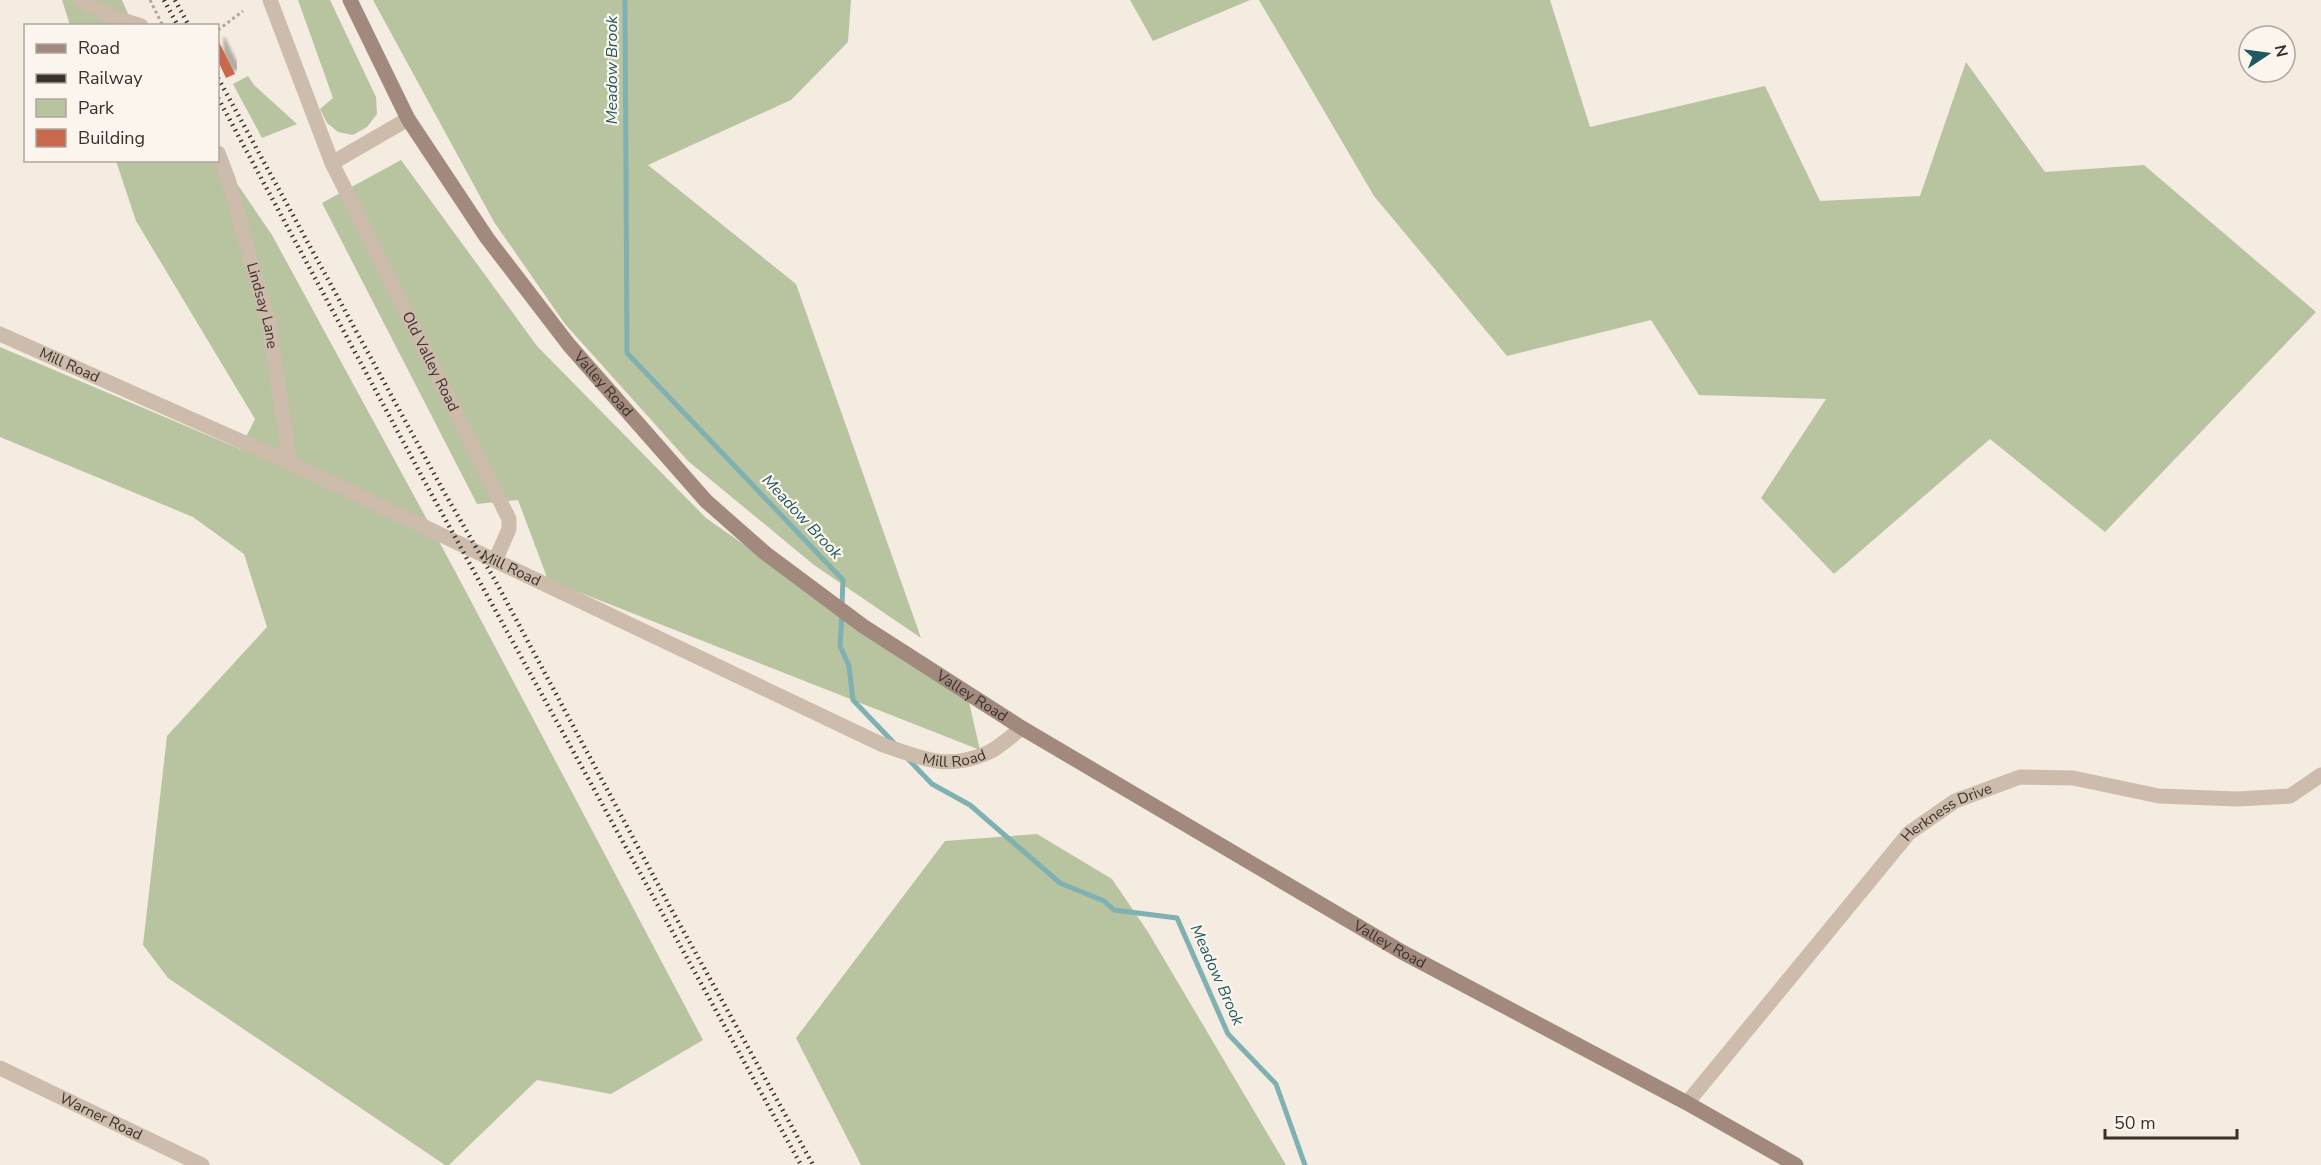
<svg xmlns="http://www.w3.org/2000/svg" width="2321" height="1165" font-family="'Nunito Sans',sans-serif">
  <defs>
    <filter id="shadow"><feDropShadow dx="5.5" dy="-5.5" stdDeviation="1.5" flood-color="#0004"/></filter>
  </defs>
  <rect width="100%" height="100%" fill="#f4ebe1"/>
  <!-- green -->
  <path fill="#b8c4a0" d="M62,0H122L133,25H70Z
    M298,0H330L376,97L377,114L367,127L353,135L338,132L327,123L320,109L333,98Z
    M373,0H851L848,42L791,100L648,165L796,284L921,638L814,565L688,461L565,324L494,222Z
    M1130,0H1250L1153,41Z
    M1259,0H1550L1590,127L1765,86L1820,201L1920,196L1966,62L2045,172L2144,165L2316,312L2105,532L1990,439L1834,574L1761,498L1826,399L1699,395L1651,320L1507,356L1374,196Z
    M248,76L254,85L297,124L262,138L233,84Z
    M218,156L272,235L455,571L703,1040L611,1094L537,1080L449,1165H445L168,978L143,945L167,736L267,627L244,554L193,517L0,437V347L240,449L255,419L136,221L116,161L218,160Z
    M401,160L537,346L706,518L969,702L980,750L548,580L518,500L477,504L322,203Z
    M1037,834L1112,879L1148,932L1286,1165H861L796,1038L945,841Z"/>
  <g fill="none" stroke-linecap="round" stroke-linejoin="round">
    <!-- stream -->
    <path stroke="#7fb0b2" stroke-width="5" d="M625,0L627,353L843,580L842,605
      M842,615L840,646L849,666L853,700L894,743
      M908,759L932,784L970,805L1060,883L1104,901L1114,910L1177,918L1228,1034L1276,1084L1305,1165"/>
  </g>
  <!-- building -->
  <path fill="#c8694b" filter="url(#shadow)" d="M218,40L235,74L226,78L218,61Z"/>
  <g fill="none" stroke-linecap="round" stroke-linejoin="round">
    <!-- path -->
    <path stroke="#b9a596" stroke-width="3" stroke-dasharray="3 3" stroke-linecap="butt" d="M150,0L163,26
      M218,30L243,11"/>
    <!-- street -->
    <g stroke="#cdbbac" stroke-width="15">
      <path d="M80,0L113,17L141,26"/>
      <path id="s1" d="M270,0L332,163L509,519V529L495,561"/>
      <path id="s2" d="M218,153L228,179L269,325L290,463"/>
      <path d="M332,163L408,119"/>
      <path id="s3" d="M0,334L290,463L883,745C922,758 946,771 987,753C999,748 1011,736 1022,728"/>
      <path id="s4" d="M0,1068L202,1165"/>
      <path id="s5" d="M1687,1103L1909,833L1955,801L2020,777L2073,778L2159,796L2237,799L2290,796L2321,775"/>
    </g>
    <!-- secondary -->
    <path stroke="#a18a7d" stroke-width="15" id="s6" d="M350,0L408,119L487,238L569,345L706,501L765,553L863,626L1022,728L1402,952L1687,1103L1796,1165"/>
    <!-- rail -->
    <path stroke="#3b302b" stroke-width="4.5" stroke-dasharray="1.5 4.5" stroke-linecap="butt" d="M164,0L178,26
      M175,0L189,26
      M218,78L444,492L496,582L669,905L813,1165
      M218,98L433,497L801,1165"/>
  </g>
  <g text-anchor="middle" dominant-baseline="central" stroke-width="4.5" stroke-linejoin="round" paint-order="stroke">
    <!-- street labels -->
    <g font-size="15" fill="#3b302b" stroke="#fbf5ee">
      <text stroke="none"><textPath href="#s2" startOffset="159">Lindsay Lane</textPath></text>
      <text stroke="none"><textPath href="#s1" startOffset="396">Old Valley Road</textPath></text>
      <text stroke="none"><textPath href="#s3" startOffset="76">Mill Road</textPath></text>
      <text stroke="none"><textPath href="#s6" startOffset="462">Valley Road</textPath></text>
      <text stroke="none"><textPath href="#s3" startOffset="562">Mill Road</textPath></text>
      <text stroke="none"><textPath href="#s6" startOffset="948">Valley Road</textPath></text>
      <text stroke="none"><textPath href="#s3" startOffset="1048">Mill Road</textPath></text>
      <text stroke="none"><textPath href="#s5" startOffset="393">Herkness Drive</textPath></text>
      <text stroke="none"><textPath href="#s6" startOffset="1434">Valley Road</textPath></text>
      <text stroke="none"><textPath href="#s4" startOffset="112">Warner Road</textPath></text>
    </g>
    <!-- water labels -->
    <g font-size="16" font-style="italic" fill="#1f5a5e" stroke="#fbf5ee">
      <text transform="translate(612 70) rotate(-90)">Meadow Brook</text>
      <text transform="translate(802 517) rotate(47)">Meadow Brook</text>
      <text transform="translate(1217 975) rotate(66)">Meadow Brook</text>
    </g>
  </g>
  <!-- legend -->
  <rect x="24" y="24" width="195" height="138" fill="#fbf5ee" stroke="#aea6a0" stroke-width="1.5"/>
  <rect x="36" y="44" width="30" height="9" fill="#a18a7d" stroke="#aea6a0" stroke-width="1.5"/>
  <text x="78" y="54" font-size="18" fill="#3b302b">Road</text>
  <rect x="36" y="74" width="30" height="9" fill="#3b302b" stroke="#aea6a0" stroke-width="1.5"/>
  <text x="78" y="84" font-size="18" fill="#3b302b">Railway</text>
  <rect x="36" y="99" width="30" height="18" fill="#b8c4a0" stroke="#aea6a0" stroke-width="1.5"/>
  <text x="78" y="114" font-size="18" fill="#3b302b">Park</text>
  <rect x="36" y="129" width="30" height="18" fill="#c8694b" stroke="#aea6a0" stroke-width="1.5"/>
  <text x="78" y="144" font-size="18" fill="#3b302b">Building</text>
  <!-- north arrow -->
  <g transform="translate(2267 54) rotate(77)"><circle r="28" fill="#fbf5ee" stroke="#aea6a0" stroke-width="1.5"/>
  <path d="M0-4.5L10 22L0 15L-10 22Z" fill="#1f5a5e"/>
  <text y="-9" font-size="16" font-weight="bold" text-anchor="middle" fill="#3b302b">N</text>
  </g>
  <!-- scale -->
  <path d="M2105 1129v9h132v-9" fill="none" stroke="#3b302b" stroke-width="3"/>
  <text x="2114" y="1129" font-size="18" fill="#3b302b" stroke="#fbf5ee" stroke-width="4.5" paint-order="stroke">50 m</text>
</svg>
